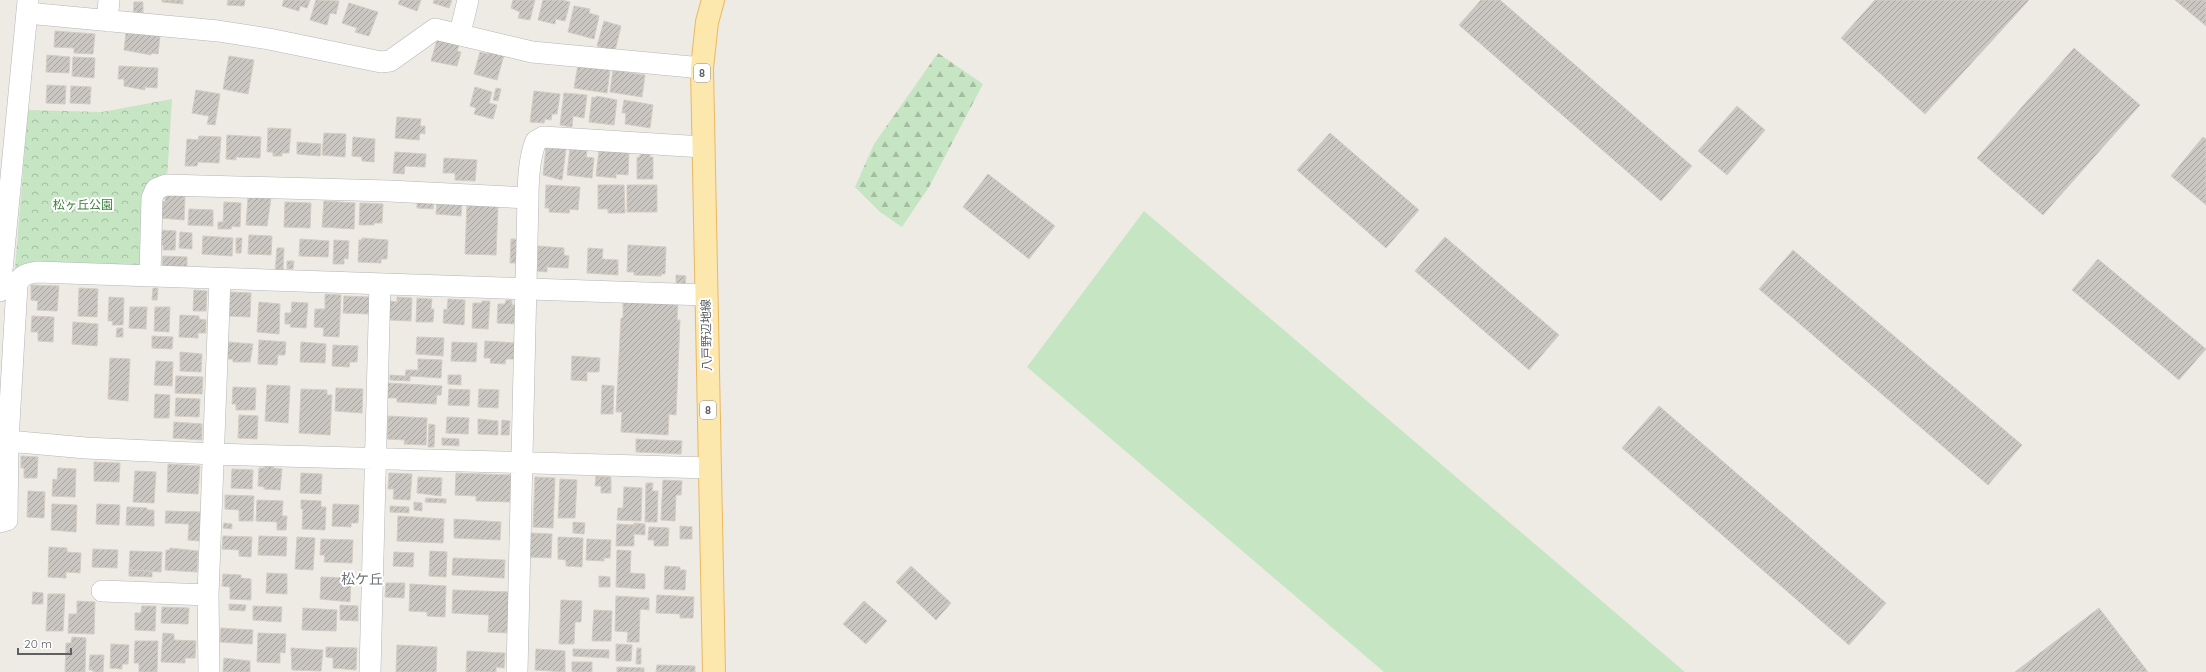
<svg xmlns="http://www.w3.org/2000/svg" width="2206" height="672" font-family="Quicksand,'Noto Sans JP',sans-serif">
  <defs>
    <pattern id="forest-firs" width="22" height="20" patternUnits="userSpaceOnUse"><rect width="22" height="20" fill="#c6e5c2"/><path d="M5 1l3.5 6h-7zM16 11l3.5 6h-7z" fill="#a4bda1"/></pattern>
    <pattern id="park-crowns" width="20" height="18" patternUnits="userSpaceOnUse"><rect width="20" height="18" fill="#c6e5c2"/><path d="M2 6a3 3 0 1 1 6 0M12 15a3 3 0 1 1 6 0" fill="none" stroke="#a4bda1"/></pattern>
    <pattern id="building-hatch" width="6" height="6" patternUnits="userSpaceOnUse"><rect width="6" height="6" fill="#cac6c1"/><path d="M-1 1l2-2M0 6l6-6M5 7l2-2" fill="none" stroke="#a7a4a0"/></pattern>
  </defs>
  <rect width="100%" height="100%" fill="#eeebe5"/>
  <!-- forest -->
  <path fill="url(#forest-firs)" d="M938,53L983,84L929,187L902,227L880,212L855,187L874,144Z"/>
  <!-- park -->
  <path fill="url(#park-crowns)" d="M172,99L167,179L150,180L146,185L143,268L34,265L15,268L28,110L102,112Z"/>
  <!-- pitch -->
  <path fill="#c6e5c2" d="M1144,211L1685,672H1384L1027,367Z"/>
  <!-- building -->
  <path fill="url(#building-hatch)" stroke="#d3cdc3" d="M162,0H183V4L162,2Z
    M228,0H245L244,6L227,5Z
    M284,0H310L307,8L300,6L299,11L282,6Z
    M316,0L339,1L336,14L330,13L327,25L310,20Z
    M400,0H421L417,11L398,4Z
    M434,0H452L449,8L433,3Z
    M513,0H535L530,20L518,18L520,12L511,8Z
    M543,0H562L570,2L565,21L556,19L555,24L538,20Z
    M1481,0H1500L1692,166L1661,201L1459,25Z
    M1875,0H2029L1925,114L1841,38Z
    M2175,0H2206V26Z
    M134,2H143V17L133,16Z
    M349,3L378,12L369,36L355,32L357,28L342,23Z
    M574,6L590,9L589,13L599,16L594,39L568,32Z
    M604,21L621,26L615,51L597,46Z
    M55,31L95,34L93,54L74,53V48L54,47Z
    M126,33L160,36L158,54L151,53V55L124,50Z
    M437,40L459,45L457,51L461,52L457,66L431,61Z
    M2074,48L2140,105L2043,215L1977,158Z
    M488,51L504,55L497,80L474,74L480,52L488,54Z
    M47,55L70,57L69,73L46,72Z
    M229,56L254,60L248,94L223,89Z
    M73,57L95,58L94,78L72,76Z
    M578,65L610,70L607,93L574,88Z
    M119,66L158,68L157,88L145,87V90L124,86V79H118Z
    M613,70L645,75L642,97L610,92Z
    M47,85L66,86L65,104L46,103Z
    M71,86L91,87L90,104L70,103Z
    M475,87L492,92L489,103L497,105L493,119L474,114L476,108L470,106Z
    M496,88L501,89L498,101L493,100Z
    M196,90L220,94L215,125L207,124L209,116L192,113Z
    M534,91L560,94L557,114H552L551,120L545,119L544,123L530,122Z
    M564,93L587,95L584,118L573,116L572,127L560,125Z
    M596,96L617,100L614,125L589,122L592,97L596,98Z
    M624,100L653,105L650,128L625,124L626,113H622Z
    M1737,106L1765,130L1727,175L1698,151Z
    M397,117L421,119L420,126H425V134L420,133L419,140L395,138Z
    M268,128L291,129L289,153H282V156H273V152H267Z
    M324,133L346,134L345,157L322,155Z
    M1330,133L1419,210L1386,248L1297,170Z
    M227,135L261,137L260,158L236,157V160L226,159Z
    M199,136L221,137L219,163L198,162L197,166H185L187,139L198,140Z
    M353,137L375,139L374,162L362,161V157L352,156Z
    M2203,137L2206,139V205L2171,176Z
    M297,142L321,144L320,156L297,154Z
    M552,146L566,148L562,180L543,175L546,148L552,149Z
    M570,148L587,151L586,157L594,158L592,178L567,175Z
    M599,150L629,153L628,175L616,174V178L596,176Z
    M395,152L426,154L425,167L405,166L404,174L393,173Z
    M640,153H650V157H653V179H637V157H640Z
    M444,158L477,160L475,181L455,180V173H443Z
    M988,174L1055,226L1029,259L963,207Z
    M546,185L580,187L578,210L570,209L569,213L549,212V208H545Z
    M598,185H624L625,213H608V209H598Z
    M627,185H657V212H627Z
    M165,194L185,195L184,220L160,218V201L165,202Z
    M248,197L271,198L267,226L246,225Z
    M324,201L355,203L354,229L322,227Z
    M417,201H434L433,209L417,208Z
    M437,201L462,202L461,216L436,214Z
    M224,202L241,203L240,227L232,226L231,229H218V222H223Z
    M285,202L311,203L310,228L284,227Z
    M360,203L383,204L382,223H374V225H359Z
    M467,204L498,206L496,255L465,254Z
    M189,209L213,210V226L188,225Z
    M159,230L176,231L175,250H163V245H158Z
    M180,232L192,233V249L179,248Z
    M249,235L272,236L271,255L248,254Z
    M203,236L233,238L232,256L202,254Z
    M1445,237L1559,335L1529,370L1415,271Z
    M236,238H242L241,253H236Z
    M362,238L388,240L387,259H381V263L358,262L359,240H362Z
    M300,239L329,241L328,257L299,256Z
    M511,239H522L521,263H510Z
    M334,240L349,241L348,259L344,258V264H333Z
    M628,245L666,247L665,274H661V276L634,275V272H627Z
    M538,246L564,248V255L569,256L568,268L547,267V272L537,271Z
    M277,248H284L283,271H275Z
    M588,248L603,249L602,259L618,260V275L587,273Z
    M1793,250L2022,445L1988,485L1759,289Z
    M163,256L187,257V268L162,267Z
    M2098,259L2206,349L2179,380L2072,290Z
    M287,261H294L293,269H287Z
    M676,275L686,276L685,285H676Z
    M31,285L59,286L57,311L37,310L38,301L31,300Z
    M79,288L98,289L97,317L78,316Z
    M153,288H158L157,300H152Z
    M194,290L207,291L206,311H193Z
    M231,292L251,293L250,317L228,316Z
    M325,294L341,295L339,337L323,336L324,328L314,327L315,309H325Z
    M344,296L369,297V314L343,313Z
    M109,297L124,298L123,325H112L113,321H108Z
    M397,297L412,298L411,321L389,320L390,301L397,302Z
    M417,298L432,299L431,309H434L433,322H416Z
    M448,299L465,300L464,325L443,323L444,309L447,310Z
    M506,300H512V305H516L515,324L497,323L498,304H505Z
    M482,301H490L488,329L472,328L473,303H482Z
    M623,301L678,304L677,320H680L676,415L669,414L668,435L621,432L622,412H616L621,318H623Z
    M259,302L280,304L279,334L257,332Z
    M292,302L308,303L306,328L290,327L291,324H285V313H291Z
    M130,307H147L146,329L129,328Z
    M155,307H170L169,332L154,331Z
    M180,315L199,316V319L206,320V333H198V338L179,337Z
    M32,316L54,317L53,342L38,341V332H31Z
    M73,322L98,324L97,346L72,344Z
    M117,328H123V337H116Z
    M152,336L173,337L172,349L152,348Z
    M417,337L444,338L443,356L416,354Z
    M259,340L286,342L285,355H278L277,365L258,364Z
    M485,341L516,343L515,359H506L505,364L490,363L491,358H484Z
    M228,342L253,344L250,362H233V359H227Z
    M301,342L326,344L325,363L300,362Z
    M452,342L477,343L476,362L451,361Z
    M333,345L358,346L357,362H350L349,367L332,366Z
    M180,352L202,354L201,372L180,371Z
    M572,356L600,358L599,372H587V381L571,380Z
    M110,358L130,359L128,401L108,399Z
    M418,359L442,360L441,378L410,376V381L390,380V375L405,376L406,370H418Z
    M156,361L173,362L172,386L154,385Z
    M448,375H461V385L448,384Z
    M176,376L203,377L202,394L175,393Z
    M387,383L442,386L441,395H437L436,404L397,402V398H387Z
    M267,385L290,386L288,423L265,421Z
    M602,385L614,386L613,414H601Z
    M233,387L256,388L255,410H236V404H232Z
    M336,388L363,389L362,413L335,411Z
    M301,389L327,390V395H332L330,435L299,433Z
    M449,389L470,390L469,406L448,405Z
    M479,389L499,390L498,408L478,407Z
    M155,394L170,395L169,418H154Z
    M176,398L200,399L199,417L175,416Z
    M1659,406L1886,603L1849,645L1622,448Z
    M239,415L258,416L257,439L238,438Z
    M388,416L427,418L426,445L404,444L405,440L387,439Z
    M447,417L469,418L468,434L446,433Z
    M478,419L498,421V435L478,434Z
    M502,420L510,421L509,435H501Z
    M174,422L202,424V440L173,438Z
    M429,424L435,425L434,447H428Z
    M442,438L459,439V446L442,445Z
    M636,439L682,441L681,454L636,452Z
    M21,456L38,457L37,478H24V468H21Z
    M94,462L120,463L119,482L94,481Z
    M168,464L200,466L198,494L167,492Z
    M265,465H274L273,468L282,469L280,490L264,489V487L258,486L259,468H265Z
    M58,468L76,469L75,497L52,496L53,479L57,480Z
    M232,469L253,470L252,489L231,488Z
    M135,471L156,472L154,503L133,502Z
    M301,473L322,474L321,494L300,493Z
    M389,473L412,474L410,500L393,499L394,489H388Z
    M456,473L511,475L510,502L476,501V496L455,495Z
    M596,476L611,477V493H601V486H595Z
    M418,477L442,478L441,496L417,493Z
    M535,477L555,478L553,528L533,527Z
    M560,479L577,480L575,518H558Z
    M663,480L682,481L681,495H676L675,521L661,520Z
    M646,483H653L652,491H658L657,522H645Z
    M624,487L642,488L641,521L617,520L618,508H623Z
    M28,491L45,492L44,518L27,517Z
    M225,495L254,496L253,521H239V510L225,509Z
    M426,498L446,499V503L425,502Z
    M257,500L283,501L282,516H287L286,530H277V522L256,521Z
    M301,500L321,501V507H326L325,530L302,529L303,509H301Z
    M414,502L422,503V511L414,510Z
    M52,504L77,505L76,532L51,530Z
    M97,504L120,505L119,525L96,524Z
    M333,504L359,505L358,523H351V527L332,526Z
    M390,506L409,507V513L390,512Z
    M127,507L147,508V510H154V526L126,525Z
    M166,511L201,512L199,541L188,540L189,524L165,523Z
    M398,516L444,519L443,543L397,541Z
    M454,519L501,522L500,540L454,538Z
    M573,522L585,523L584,534L573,533Z
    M224,523L232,524V529L223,528Z
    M634,523L645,524V535L634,534V546H616L617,524L634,525Z
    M680,526L692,527V539H680Z
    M649,527L669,528L668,546H654V540H648Z
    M531,533L552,534L551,558L529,557Z
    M223,536L252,537L251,557L239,556V550L222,549Z
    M259,536L287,537L286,556L258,555Z
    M297,537L315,538L313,570L295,569Z
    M558,537L583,538L582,567L566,566V560L558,559Z
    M321,539L353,540L352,563L324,562L325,555H320Z
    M587,539L611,540L610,558H604V561L586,560Z
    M49,547L67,548V552L81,553L80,573L66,572V578L48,577Z
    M170,548L198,551L197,572L165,570L166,550H170Z
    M93,549L118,550L117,568L92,567Z
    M617,550L631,551L630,573L645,574V589L616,587Z
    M130,551L162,552L161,572L129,570Z
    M430,551L447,552L446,577L429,576Z
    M394,552L414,553L413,567L393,566Z
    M453,558L505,560L504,578L452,575Z
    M665,566L680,567V570H686L685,590L664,589Z
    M911,566L951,603L936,620L896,582Z
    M129,570L152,571V577L129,576Z
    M267,573L287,574V594L266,593Z
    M223,574L241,575V578L251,579V600L230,599V587L222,586Z
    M599,576L610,577V587H599Z
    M321,577L351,578L350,602L320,599Z
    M386,583H405L404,598L385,597Z
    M410,584L446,586L445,617L427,616V612L409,611Z
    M453,590L510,592L508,633L488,632L489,615L452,613Z
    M33,592L43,593V604H32Z
    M48,594H65L63,631H46Z
    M657,595L694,597L693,618H680V614L656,613Z
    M616,596L649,598V610L640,609L639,642H627L628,632L615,631Z
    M561,600L582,601L581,622H575L574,644H559Z
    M77,601L95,602L94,634L68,633L69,614H77Z
    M864,601L887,621L866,644L843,624Z
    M229,604L246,605L245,611L229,610Z
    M340,605L358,606V621L340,620Z
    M142,606H156L155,631L135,630V613H141Z
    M253,606L282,607L281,622L253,620Z
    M162,607L189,608L188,624L161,623Z
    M303,608L337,610L336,631L302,630Z
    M2099,608L2148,672H2015Z
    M594,610L612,611L611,641H592Z
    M221,628L253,630L252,644L220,642Z
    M163,633L174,634V640L196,641L195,658H185V663L161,662Z
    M258,633L286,634L285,653L280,652V663L257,662Z
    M72,637L86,638L85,672H65L66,643H71Z
    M135,641H158L157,672H139V663H134Z
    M111,644L129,645L128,664H122V669L110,668Z
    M616,644L632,645L631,661H616Z
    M397,645L437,647L436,672H396Z
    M326,647L357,648L356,670L333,668V658L326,657Z
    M291,648L323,650L321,671L292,670Z
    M637,648H641V664H636Z
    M536,649L565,651V672L535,670Z
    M573,649L609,650V658L573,656Z
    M467,651L505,653L504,668L496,667V672H466Z
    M90,655H104L103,672H93V670H89Z
    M224,658L250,661V672H223Z
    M572,662H592V672H572Z
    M657,665L695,666V672H656Z
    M617,667L644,668V672H617Z"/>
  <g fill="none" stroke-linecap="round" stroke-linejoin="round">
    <defs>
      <path id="minor" d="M27,13L218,31L269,39L381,62L390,61L435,29L532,52L702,68
        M107,21L109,0
        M460,33L468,0
        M150,276L152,198L156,189L166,185L389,191L528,198C528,179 529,158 536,141L543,137L703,147
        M0,291L28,1
        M8,441L86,448L214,454L710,468
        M0,522L7,520L8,441L17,285C21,274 27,274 37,272L705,295
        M102,591L208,595
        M209,672L208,595L220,279
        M370,672L380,284
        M517,672L528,198"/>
      <path id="major" d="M713,0L707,22L702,68L714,672"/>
    </defs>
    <!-- minor casing -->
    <use href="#minor" stroke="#b2b6b9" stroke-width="22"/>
    <!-- major casing -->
    <use href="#major" stroke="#ecb761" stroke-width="24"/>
    <!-- minor -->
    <use href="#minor" stroke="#fff" stroke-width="21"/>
    <!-- major -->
    <use href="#major" stroke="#fce7ad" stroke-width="22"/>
  </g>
  <g text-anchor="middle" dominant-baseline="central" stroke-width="4" stroke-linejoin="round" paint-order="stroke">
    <!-- shield labels -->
    <g fill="#fff" stroke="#8e9093" stroke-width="1">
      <rect x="694" y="64" width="16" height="18" rx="3"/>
      <rect x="700" y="401" width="16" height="18" rx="3"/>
    </g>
    <g font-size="11" font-weight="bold" fill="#5d6165">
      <text x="702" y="73">8</text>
      <text x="708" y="410">8</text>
    </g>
    <!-- park labels -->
    <g font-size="12" fill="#3b8138" stroke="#fff">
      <text x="83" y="204">松ヶ丘公園</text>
    </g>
    <!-- street labels -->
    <g font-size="12" fill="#5d6165" stroke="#fff">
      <text transform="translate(706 335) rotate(-91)">八戸野辺地線</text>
    </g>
    <!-- quarter labels -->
    <g font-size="14" fill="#6e7377" stroke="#fff">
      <text x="362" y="579">松ケ丘</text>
    </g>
  </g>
  <!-- scale -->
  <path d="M18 648v6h53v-6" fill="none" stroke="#5d6165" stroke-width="2"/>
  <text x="24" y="648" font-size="12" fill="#5d6165" stroke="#ffffff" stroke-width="3" paint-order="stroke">20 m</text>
</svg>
